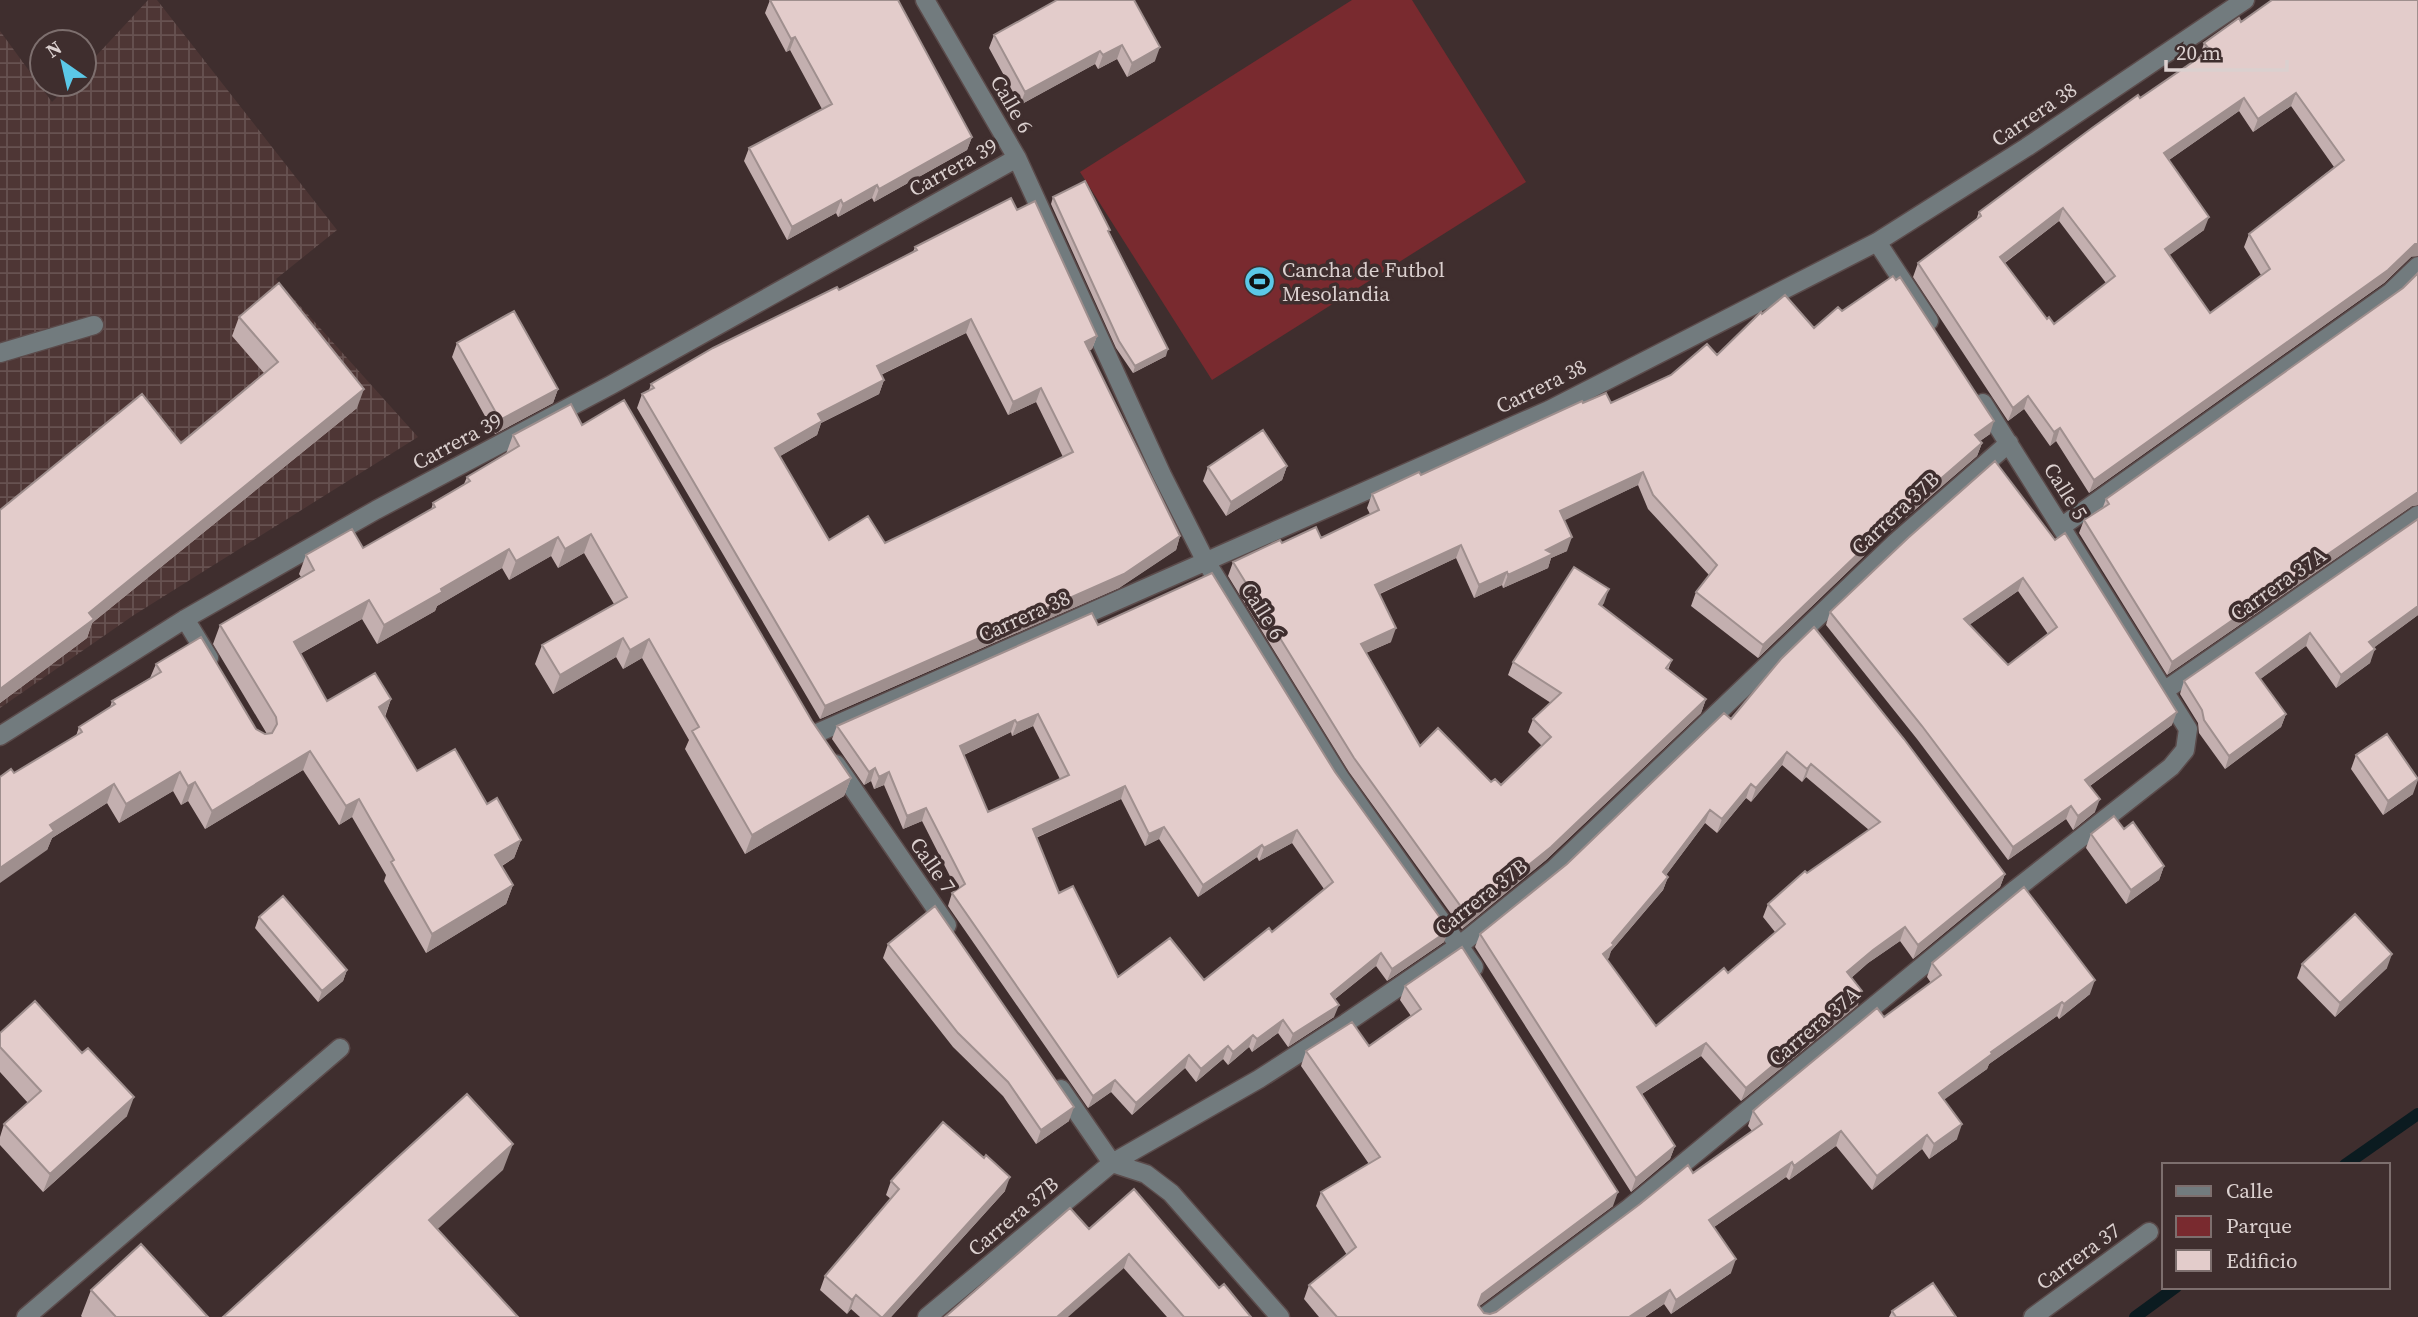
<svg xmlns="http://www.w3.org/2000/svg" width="2418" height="1317" font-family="'Source Serif 4',serif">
  <defs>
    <pattern id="industrial-grid" width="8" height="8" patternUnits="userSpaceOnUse" patternTransform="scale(1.75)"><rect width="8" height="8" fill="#4e3635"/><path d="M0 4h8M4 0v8" fill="none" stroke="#675251"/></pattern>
  </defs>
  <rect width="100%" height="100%" fill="#3f2e2e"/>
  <!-- industrial -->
  <path fill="url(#industrial-grid)" d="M148,0H157L337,230L276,279L418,437L134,615L0,708V31L52,102L70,84H84V69Z"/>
  <!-- green -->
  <path fill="#792a2f" d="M1352,0H1412L1526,182L1212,380L1080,172Z"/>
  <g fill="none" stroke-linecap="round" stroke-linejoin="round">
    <!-- stream -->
    <path stroke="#0b1b20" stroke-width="12" d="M2345,1165L2418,1114
      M2135,1317L2176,1287"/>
    <defs>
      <path id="minor" d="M925,0L1017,158L1162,475L1205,560L1340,778L1474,967
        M1877,242L1929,321
        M0,353L94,325
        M2061,527L2356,317L2391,292L2418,266
        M185,619L209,658
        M2164,691L2418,515
        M815,734L1549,410L1877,242L2027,147L2245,0
        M0,736L185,619L376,510L611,385L1017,158
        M836,764L947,925
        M1061,1089L1112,1163L1146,1174L1171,1193L1280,1317
        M26,1317L340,1048
        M927,1317L1112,1163L1259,1079L1346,1023L1460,945L1554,869L1895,543L2009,443
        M1484,1317L1628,1209L2016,889L2171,767L2185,750L2188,729L1983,403
        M2033,1317L2149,1232"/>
    </defs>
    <!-- minor casing -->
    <use href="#minor" stroke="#5b4b4b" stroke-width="21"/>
    <!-- minor -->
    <use href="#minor" stroke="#727b7e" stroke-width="18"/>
  </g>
  <!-- wall -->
  <path fill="#c3afaf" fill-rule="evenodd" d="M770,0L972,137L967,150L874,202L872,198L838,217L836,213L787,240L744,161L749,148L822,109L790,50L786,52L765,13Z
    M1057,0L1155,61L1127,77L1117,59L1098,69L1095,64L1020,105L989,48L994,35Z
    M2272,0L2411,257L2384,283L2089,493L2056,441L2050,446L2024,409L2008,421L1913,277L1918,263L1976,220L1979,212L2200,57V56L2204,43L2241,22ZM2291,106L2334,167L2249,234L2244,247L2261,275L2210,313L2169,255L2204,230L2169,160L2239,111L2253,132ZM2059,221L2106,283L2054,324L2047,319L2005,263Z
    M1053,197L1109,233L1166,356L1133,373L1116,348L1051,204Z
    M1017,210L1097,336L1092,349L1089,351L1180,536L1176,550L1119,588L820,719L637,408L642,394L649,390L651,384L913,252L915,247ZM966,333L1008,415L1036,402L1063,457L885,543L829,540L780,456L817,435L821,423L879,394L884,380L881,375Z
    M2418,273V505L2412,506L2167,675L2079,533L2084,520L2103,507L2106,499L2403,288Z
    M1842,311L1990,434L1980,441L1982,443L1977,456L1887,534L1758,658L1691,606L1696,592L1709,575L1648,509L1638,485L1564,520L1567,551L1551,558L1548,568L1503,588L1502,585L1474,598L1456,558L1380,594L1391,642L1366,653L1420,746L1491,782L1501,785L1542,746L1528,732L1533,719L1551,703L1508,675L1513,662L1604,603L1601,606L1672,660L1668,670L1706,699L1701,713L1546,860L1462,929L1349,772L1228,576L1233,562L1282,543L1321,538L1370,514L1367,508L1372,494L1421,475L1583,403H1611L1717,355L1762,314L1814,328Z
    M239,317L357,408L92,623L87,638L0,703V510L181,443L264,373L232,336Z
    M457,343L558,389L553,403L495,434L452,357Z
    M582,425L812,721L851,778L844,796L745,854L685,749L689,740L642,658L623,669L616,657L553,694L535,664L542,645L614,604L584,553L558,568L551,556L509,580L502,568L437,606L435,611L377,644L362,619L300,654L327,701L391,699L385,717L417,771L487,804L521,840L514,858L502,866L513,885L506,904L426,953L384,881L386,875L352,817L339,825L303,770L205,829L188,801L181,805L173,791L119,823L107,803L52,838L47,850L14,773L76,736L79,727L110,707L112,701L150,678L156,664L256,729L265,734H267L213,644L220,625L301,577L299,574L306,555L363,548L431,510L433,503L464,484L467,477L506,454L513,435Z
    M1995,461L2172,725L2090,786L2095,812L2073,830L2066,819L2008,860L1917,739L1826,625L1830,612ZM2018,591L2048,634L2008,665L1969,625Z
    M1287,466L1282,480L1226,516L1203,481L1208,467Z
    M2418,519V615L2373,648L2370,663L2336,688L2306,646L2260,679L2286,714L2281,727L2225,769L2199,733L2198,723L2180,694L2184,681Z
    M1098,625L1335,772L1444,942L1387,981L1376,966L1335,999L1334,1017L1288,1047L1278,1033L1252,1052L1249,1047L1228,1065L1223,1059L1196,1082L1185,1068L1132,1115L1111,1092L1088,1108L948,906L952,893L957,890L922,821L903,829L884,785L874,789L871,781L864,785L832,739L837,726ZM1033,726L1060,779L988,812L964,755L1011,732L1012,736ZM1121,799L1145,846L1159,839L1198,897L1257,857L1259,861L1292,843L1324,889L1272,932L1204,980L1118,977L1059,893L1036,838Z
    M1731,719L2005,874L2000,887L1913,959L1900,941L1868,963L1851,978L1858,1005L1741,1101L1701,1056L1642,1094L1675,1146L1670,1159L1631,1192L1475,947L1480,934L1567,864ZM1782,765L1802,782L1806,777L1869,830L1807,873L1768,904L1763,917L1775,932L1728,973L1656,1026L1607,960L1611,951L1663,890L1668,877L1666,875L1705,823L1717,833L1746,798L1751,802Z
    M2356,755L2413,794L2383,815L2351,769Z
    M2124,829L2164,866L2159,880L2126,904L2086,848L2091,834Z
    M259,917L347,970L343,981L318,1002L255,928Z
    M888,944L1069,1121L1036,1144L1003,1096L953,1047L883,958Z
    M1932,963L2090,994L2059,1019L2057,1016L1989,1064L1987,1069L1944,1099L1957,1139L1929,1159L1922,1149L1872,1190L1836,1146L1789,1180L1786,1177L1714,1227L1731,1273L1671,1314L1664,1304L1645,1317H1319L1304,1299L1309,1285L1347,1255L1316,1206L1321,1192L1369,1164L1301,1066L1306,1051L1369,1046L1411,1016L1400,1000L1405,986L1613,1206L1479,1306L1484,1313L1490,1314L1496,1312L1752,1131L1748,1126L1753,1111L1931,983L1927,977Z
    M2302,964L2387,968L2335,1017L2297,978Z
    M0,1033L127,1116L43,1192L0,1145V1137L4,1124L28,1103L0,1072Z
    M891,1181L1005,1191L891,1317H860L851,1309L847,1314L820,1290L825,1276L891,1199L886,1195Z
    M1089,1229L1219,1288L1251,1317H1167Z
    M91,1290L208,1317H82L81,1316Z
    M1892,1311L1956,1317H1889Z"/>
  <!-- shaded-wall -->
  <path fill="#9f8f8e" d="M795,37L790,50L786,52L791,39Z
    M1122,45L1117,59L1098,69L1103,55Z
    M1160,47L1155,61L1127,77L1132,63Z
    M1100,51L1095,64L1020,105L1025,92Z
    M2296,93L2291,106L2253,132L2258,119Z
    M2244,98L2239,111L2159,167L2164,153Z
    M972,137L967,150L874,202L879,189Z
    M877,185L872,198L838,217L843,204Z
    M841,200L836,213L787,240L792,227Z
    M2063,208L2059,221L1995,270L2000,257Z
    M2209,217L2204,230L2160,262L2165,249Z
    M2415,244H2418V256L2411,257L2384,283L2089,493L2094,480Z
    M971,319L966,333L872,379L877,366Z
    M1097,336L1092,349L1080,356L1085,342Z
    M1168,349L1166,356L1133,373L1135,366Z
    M884,380L879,394L821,423L817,435L770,462L775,448L818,414Z
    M1041,388L1036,402L1008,415L1013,402Z
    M364,389L357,408L92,623L87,638L0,703V689L89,613Z
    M558,389L553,403L495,434L500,420Z
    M2028,396L2024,409L2008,421L2013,408Z
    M1994,421L1990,434L1970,448L1975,435Z
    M2060,428L2056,441L2050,446L2054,432Z
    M1982,443L1977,456L1887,534L1758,658L1763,645L1892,521Z
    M1287,466L1282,480L1226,516L1231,502Z
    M1643,472L1638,485L1555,525L1560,511Z
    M2418,492V505L2412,506L2167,675L2172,662Z
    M591,534L584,553L558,568L565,549Z
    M1180,536L1176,550L1119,588L820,719L825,706Z
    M558,537L551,556L509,580L516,561Z
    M1572,537L1567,551L1551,558L1548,568L1503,588L1508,575L1546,550Z
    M1461,545L1456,558L1370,598L1375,585Z
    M509,549L502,568L437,606L435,611L377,644L384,625L441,589Z
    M1507,572L1502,585L1474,598L1479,585Z
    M2023,578L2018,591L1959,632L1964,619Z
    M1609,589L1604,603L1594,618L1599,604Z
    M369,600L362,619L287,661L294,642Z
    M2418,606V615L2364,655L2369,642Z
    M1396,628L1391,642L1356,657L1361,644Z
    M2310,633L2306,646L2251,686L2256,673Z
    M623,638L616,657L553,694L560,675Z
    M649,639L642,658L623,669L630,650Z
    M2375,649L2370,663L2336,688L2341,675Z
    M391,699L384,718L379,707Z
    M1706,699L1701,713L1546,860L1462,929L1467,915Z
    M2177,712L2172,725L2080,793L2085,780Z
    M1038,714L1033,726L1012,736L1017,723Z
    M2286,714L2281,727L2225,769L2229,756Z
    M1015,720L1011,732L955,759L960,746Z
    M310,751L303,770L205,829L212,811Z
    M1787,752L1782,765L1751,802L1756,788Z
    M1811,764L1806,777L1802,782L1807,769Z
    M875,768L871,781L864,785L869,772Z
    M180,772L173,791L119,823L126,804Z
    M889,772L884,785L874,789L879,777Z
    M851,778L844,796L745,854L752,835Z
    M2418,780L2413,794L2383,815L2388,801Z
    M195,782L188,801L181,805L188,786Z
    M114,784L107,803L52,838L47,850L0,883V868L50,825Z
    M1751,784L1746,798L1717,833L1722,819Z
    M1125,786L1121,799L1028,841L1033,829Z
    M359,799L352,817L339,825L346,806Z
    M2100,799L2095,812L2073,830L2078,816Z
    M2071,806L2066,819L2008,860L2013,847Z
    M926,808L922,821L903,829L907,816Z
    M1710,810L1705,823L1658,886L1663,872Z
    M1164,827L1159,839L1145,846L1149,834Z
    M1297,830L1292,843L1259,861L1264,848Z
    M521,840L514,858L488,874L495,855Z
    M1262,845L1257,857L1198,897L1203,885Z
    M2164,866L2159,880L2126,904L2131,890Z
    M2005,874L2000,887L1913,959L1918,945Z
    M1668,877L1663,890L1611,951L1609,958L1598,968L1603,954L1612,943Z
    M513,885L506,904L426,953L432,934Z
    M1905,927L1900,941L1868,963L1842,986L1847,972L1873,950Z
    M1449,930L1444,942L1387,981L1392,969Z
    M1381,953L1376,966L1326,1006L1331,994Z
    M2392,954L2387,968L2335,1017L2340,1003Z
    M347,970L343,981L318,1002L322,991Z
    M2095,980L2090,994L2059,1019L2064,1004Z
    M1862,991L1858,1005L1741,1101L1746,1088Z
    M2062,1002L2057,1016L1989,1064L1987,1069L1934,1107L1939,1093L1991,1052Z
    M1339,1005L1334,1017L1288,1047L1293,1034Z
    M1283,1020L1278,1033L1252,1052L1257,1039Z
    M1253,1035L1249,1047L1228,1065L1233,1052Z
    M1706,1043L1701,1056L1632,1100L1637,1087Z
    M1228,1046L1223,1059L1196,1082L1201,1069Z
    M1189,1055L1185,1068L1132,1115L1136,1103Z
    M1115,1080L1111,1092L1088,1108L1093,1096Z
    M134,1097L127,1116L43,1192L50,1174Z
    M1074,1107L1069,1121L1036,1144L1041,1130Z
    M1962,1124L1957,1139L1929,1159L1934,1144Z
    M1841,1131L1836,1146L1789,1180L1794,1166Z
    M1927,1135L1922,1149L1872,1190L1877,1176Z
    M513,1144L503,1170L419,1246L429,1220Z
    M1675,1146L1670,1159L1631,1192L1636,1178Z
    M1792,1162L1786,1177L1704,1234L1709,1220Z
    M1010,1177L1005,1191L891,1317H883Z
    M1618,1192L1613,1206L1477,1308L1482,1294Z
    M1129,1254L1124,1268L1068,1317H1057Z
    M1736,1259L1731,1273L1671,1314L1676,1300Z
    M1670,1290L1664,1304L1645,1317H1629Z
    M856,1295L851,1309L847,1314L852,1300Z"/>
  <!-- building -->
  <path fill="#e3cccb" stroke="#9f8f8e" stroke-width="2" fill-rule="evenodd" d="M770,0H898L972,137L879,189L877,185L843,204L841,200L792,227L749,148L832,104L795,37L791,39Z
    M1057,0H1134L1160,47L1132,63L1122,45L1103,55L1100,51L1025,92L994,35Z
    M2272,0H2418V244H2415L2388,270L2094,480L2060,428L2054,432L2028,396L2013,408L1918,263L1981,216L1979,212L2092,128L2138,95L2140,98L2210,50L2204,43L2239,18L2241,22ZM2296,93L2344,160L2249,234L2270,269L2210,313L2165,249L2209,217L2164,153L2244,98L2258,119ZM2063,208L2115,276L2054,324L2049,317L2047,319L2000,257Z
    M1085,181L1110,230L1108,231L1168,349L1135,366L1119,341L1053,197Z
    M1011,198L1017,210L1035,201L1097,336L1085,342L1180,536L1124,574L825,706L642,394L654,388L651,384L713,348L837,287L839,290L917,250L915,247ZM971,319L1013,402L1041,388L1073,452L885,543L868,516L829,540L775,448L822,421L818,414L884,380L877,366Z
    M2418,273V492L2172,662L2084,520L2109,504L2106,499L2403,288Z
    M1893,276L1896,280L1900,277L1994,421L1975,435L1982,443L1892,521L1763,645L1696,592L1717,565L1653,495L1643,472L1560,511L1572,537L1546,550L1553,554L1508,575L1507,572L1479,585L1461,545L1375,585L1396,628L1361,644L1420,746L1438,728L1491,782L1495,779L1501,785L1551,737L1533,719L1561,693L1513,662L1574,567L1609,589L1599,604L1672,660L1666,668L1706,699L1551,847L1467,915L1354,758L1233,562L1280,540L1282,543L1316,527L1321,538L1379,510L1372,494L1419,472L1421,475L1582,401L1583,403L1606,393L1611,403L1671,375L1707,344L1717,355L1761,312L1762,314L1785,295L1814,328L1838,307L1842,311Z
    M279,283L364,389L89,613L94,619L0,689V510L142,394L181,443L278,362L239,317Z
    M514,311L558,389L500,420L457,343Z
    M624,400L812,721L851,778L752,835L692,731L699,727L649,639L630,650L623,638L560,675L542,645L627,597L591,534L565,549L558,537L516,561L509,549L441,589L442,592L384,625L369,600L294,642L327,701L375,673L391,699L379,707L417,771L455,749L487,804L497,798L521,840L495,855L513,885L432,934L391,862L394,860L359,799L346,806L310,751L212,811L195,782L188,786L180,772L126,804L114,784L50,825L54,831L0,868V777L11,769L14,773L82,732L79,727L115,704L112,701L161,672L156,664L201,637L256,729L265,734L272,733L277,724L276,717L220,625L314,570L306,555L352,529L363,548L435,507L433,503L470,481L467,477L519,446L513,435L571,404L582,425Z
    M1263,430L1287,466L1231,502L1208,467Z
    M1995,461L2055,540L2065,533L2177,712L2085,780L2100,799L2078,816L2071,806L2013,847L1922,726L1830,612L1908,538ZM2023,578L2057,627L2008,665L1964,619Z
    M2418,519V606L2369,642L2375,649L2341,675L2310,633L2256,673L2286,714L2229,756L2204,720L2202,710L2184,681Z
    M1212,573L1335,772L1449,930L1392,969L1381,953L1331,994L1339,1005L1293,1034L1283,1020L1257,1039L1253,1035L1233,1052L1228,1046L1201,1069L1189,1055L1136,1103L1115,1080L1093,1096L952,893L965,884L926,808L907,816L889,772L879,777L875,768L869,772L837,726L1092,613L1098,625ZM1038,714L1069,775L988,812L960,746L1015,720L1017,723ZM1125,786L1149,834L1164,827L1203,885L1262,845L1264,848L1297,830L1333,882L1272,932L1269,928L1204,980L1170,938L1118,977L1073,886L1059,893L1033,829Z
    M1814,627L1904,739L2005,874L1918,945L1905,927L1873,950L1847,972L1862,991L1746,1088L1706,1043L1637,1087L1675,1146L1636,1178L1480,934L1567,864L1724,713L1731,719L1781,659ZM1787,752L1807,769L1811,764L1880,822L1807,873L1805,871L1768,904L1785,924L1728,973L1724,968L1656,1026L1603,954L1614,945L1612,943L1668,877L1663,872L1710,810L1722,819L1751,784L1756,788Z
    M2387,734L2418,779L2388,801L2356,755Z
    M2114,816L2124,829L2133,822L2164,866L2131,890L2091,834Z
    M2024,887L2095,980L2064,1004L2062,1002L1991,1052L1992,1054L1939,1093L1962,1124L1934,1144L1927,1135L1877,1176L1841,1131L1794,1166L1792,1162L1709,1220L1736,1259L1676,1300L1670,1290L1629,1317H1337L1309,1285L1356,1247L1321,1192L1380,1157L1306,1051L1352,1022L1369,1046L1421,1009L1405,986L1462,947L1618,1192L1482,1294L1478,1305L1484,1313L1490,1314L1496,1312L1640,1204L1688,1165L1693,1173L1762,1124L1753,1111L1761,1104L1877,1008L1884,1017L1941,975L1932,963Z
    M283,896L347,970L322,991L259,917Z
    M935,906L1074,1107L1041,1130L1008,1082L958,1033L888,944Z
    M2355,914L2392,954L2340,1003L2302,964Z
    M35,1001L82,1053L88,1048L134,1097L50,1174L4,1124L41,1091L0,1047V1033Z
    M467,1094L513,1144L429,1220L518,1317H223Z
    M943,1122L984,1158L986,1155L1010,1177L883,1317H881L856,1295L852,1300L825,1276L899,1189L891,1181Z
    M1134,1189L1219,1288L1224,1284L1251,1317H1184L1129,1254L1057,1317H945L1070,1208L1089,1229Z
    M141,1244L208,1317H116L91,1290Z
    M1933,1283L1956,1317H1896L1892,1311Z"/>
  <!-- icons -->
  <defs>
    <symbol id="stadium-disc" viewBox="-11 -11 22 22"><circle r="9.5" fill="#5bc8e7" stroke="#3f2e2e"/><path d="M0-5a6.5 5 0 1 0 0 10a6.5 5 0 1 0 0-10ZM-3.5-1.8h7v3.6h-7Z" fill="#111"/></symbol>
  </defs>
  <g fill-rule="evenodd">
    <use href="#stadium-disc" x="1242" y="264" width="35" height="35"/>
  </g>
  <g text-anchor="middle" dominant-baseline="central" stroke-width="7" stroke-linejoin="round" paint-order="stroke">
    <!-- street labels -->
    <g font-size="21" fill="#dbd0cf" stroke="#3f2e2e">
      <text transform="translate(1012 104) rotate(60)">Calle 6</text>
      <text transform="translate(2034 114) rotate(-34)">Carrera 38</text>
      <text transform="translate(953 167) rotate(-29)">Carrera 39</text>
      <text transform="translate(1541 386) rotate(-26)">Carrera 38</text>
      <text transform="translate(457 441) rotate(-28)">Carrera 39</text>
      <text transform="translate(2066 491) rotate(58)">Calle 5</text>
      <text transform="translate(1895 513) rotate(-43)">Carrera 37B</text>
      <text transform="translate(2278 584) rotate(-35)">Carrera 37A</text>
      <text transform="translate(1263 611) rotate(58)">Calle 6</text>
      <text transform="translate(1024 616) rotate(-24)">Carrera 38</text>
      <text transform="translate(933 865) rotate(55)">Calle 7</text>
      <text transform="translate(1481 897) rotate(-38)">Carrera 37B</text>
      <text transform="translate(1814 1026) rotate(-40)">Carrera 37A</text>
      <text transform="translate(1013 1216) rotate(-40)">Carrera 37B</text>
      <text transform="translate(2078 1256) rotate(-36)">Carrera 37</text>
    </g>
    <!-- poi labels -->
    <g font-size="21" fill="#dbd0cf" stroke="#3f2e2e" text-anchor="start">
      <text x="1282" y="269">Cancha de Futbol<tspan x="1282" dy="24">Mesolandia</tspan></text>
    </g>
  </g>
  <!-- legend -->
  <rect x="2162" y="1163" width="228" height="126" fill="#3f2e2e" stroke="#7d6f6e" stroke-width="2"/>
  <rect x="2176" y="1186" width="35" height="10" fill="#727b7e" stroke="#7d6f6e" stroke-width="2"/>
  <text x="2226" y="1198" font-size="21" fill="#dbd0cf">Calle</text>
  <rect x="2176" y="1216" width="35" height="21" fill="#792a2f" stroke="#7d6f6e" stroke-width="2"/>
  <text x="2226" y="1233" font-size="21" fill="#dbd0cf">Parque</text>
  <rect x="2176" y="1250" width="35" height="21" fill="#e3cccb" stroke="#7d6f6e" stroke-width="2"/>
  <text x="2226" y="1268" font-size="21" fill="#dbd0cf">Edificio</text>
  <!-- north arrow -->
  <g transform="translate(63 63) rotate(326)"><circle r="33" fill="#3f2e2e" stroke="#7d6f6e" stroke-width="2"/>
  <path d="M0-5L12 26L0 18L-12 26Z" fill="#5bc8e7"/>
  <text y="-10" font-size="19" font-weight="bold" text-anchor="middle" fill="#dbd0cf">N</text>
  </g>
  <!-- scale -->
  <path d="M2166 60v10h121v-10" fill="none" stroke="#dbd0cf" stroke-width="3.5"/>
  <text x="2176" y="60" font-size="21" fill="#dbd0cf" stroke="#3f2e2e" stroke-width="5" paint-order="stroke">20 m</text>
</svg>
